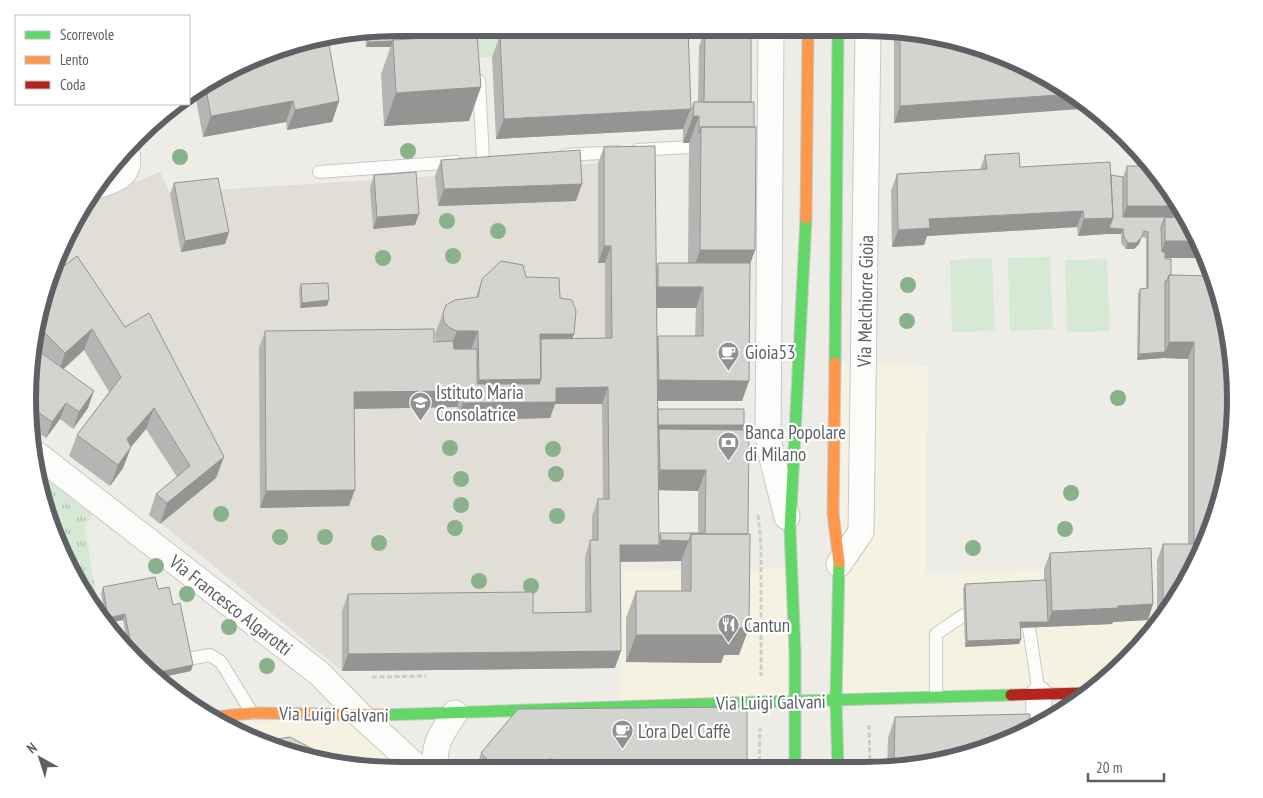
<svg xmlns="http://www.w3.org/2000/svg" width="1263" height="798" font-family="'PT Sans Narrow',sans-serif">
  <defs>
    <pattern id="park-tufts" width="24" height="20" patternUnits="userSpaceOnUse" patternTransform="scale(1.25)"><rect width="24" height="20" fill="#d5e9d4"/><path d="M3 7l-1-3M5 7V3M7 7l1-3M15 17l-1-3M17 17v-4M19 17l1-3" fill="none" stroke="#b0c0b0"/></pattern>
  </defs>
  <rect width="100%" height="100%" fill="#edece7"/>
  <!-- commercial -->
  <path fill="#f6f2e1" d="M838,363L928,366L925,575L1145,565L1148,636L1109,678L1093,689L840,698Z
    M788,568L794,699L620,702L623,571Z
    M361,716L412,768L351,767L257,742L225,724Z"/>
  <!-- education -->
  <path fill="#e0ded7" d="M598,163H649L653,561L614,562L615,668L342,671L161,523L216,478L118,348L58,260L82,215L89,211L87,206L89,201L160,172L170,194L213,190L435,176Z"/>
  <!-- grass -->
  <path fill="#d5e9d4" d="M448,28L656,29V49L465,58L449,44Z
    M1050,257L1053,329L1010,331L1008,258Z
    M992,258L995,331L952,332L950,260Z
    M1107,259L1110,331L1067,332L1065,260Z"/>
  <!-- park -->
  <path fill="url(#park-tufts)" d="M48,480L93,513L85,526L99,615L90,605L40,495L39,488Z"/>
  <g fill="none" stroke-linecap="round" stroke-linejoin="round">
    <defs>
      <path id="lane" d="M479,81L483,160
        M638,150L689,147
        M566,155L618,152
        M319,172L456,162
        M1029,628L1039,694
        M188,659L210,655L221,662L252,713
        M936,697V634L964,615"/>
      <path id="street" d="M771,30L768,435L771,454L787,517
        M97,186C116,179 132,176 127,152
        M35,453L320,674L361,716L418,768
        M839,564L861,532L868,30
        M1039,694V725
        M436,768C432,745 443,731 455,713"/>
      <path id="fast" d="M835,363L838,30
        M384,715L760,702L1011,695
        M795,769V652L790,530L806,218
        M838,769L836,701L839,562"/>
      <path id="slow" d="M806,218L808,30
        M835,363L833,513L839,562
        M213,717L252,713L384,715"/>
      <path id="jam" d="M1011,695L1087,693"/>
    </defs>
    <!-- lane casing -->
    <use href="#lane" stroke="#c8c8c8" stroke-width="14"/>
    <!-- street casing -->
    <use href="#street" stroke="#c8c8c8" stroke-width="27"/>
    <!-- fast casing -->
    <use href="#fast" stroke="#c8c8c8" stroke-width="13"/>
    <!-- slow casing -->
    <use href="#slow" stroke="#c8c8c8" stroke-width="13"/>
    <!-- jam casing -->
    <use href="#jam" stroke="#c8c8c8" stroke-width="13"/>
    <!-- path -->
    <path stroke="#c9cdcb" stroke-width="3" stroke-dasharray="5 2.5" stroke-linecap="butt" d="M758,515L761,544V676
      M372,677L426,676
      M869,725L870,770
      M759,769L760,728"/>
    <!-- lane -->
    <use href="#lane" stroke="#fcfcfb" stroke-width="12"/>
    <!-- street -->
    <use href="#street" stroke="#fcfcfb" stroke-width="25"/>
    <!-- fast -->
    <use href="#fast" stroke="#63d668" stroke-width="11"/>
    <!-- slow -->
    <use href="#slow" stroke="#ff974d" stroke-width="11"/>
    <!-- jam -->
    <use href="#jam" stroke="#b3261e" stroke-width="11"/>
  </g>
  <!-- trees -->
  <g fill="#89b28b">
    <circle cx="408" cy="151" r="8"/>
    <circle cx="180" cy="157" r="8"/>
    <circle cx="447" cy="221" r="8"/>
    <circle cx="498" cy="231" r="8"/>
    <circle cx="453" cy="256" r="8"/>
    <circle cx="383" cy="258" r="8"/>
    <circle cx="908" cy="285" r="8"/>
    <circle cx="907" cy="321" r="8"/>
    <circle cx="1118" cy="398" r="8"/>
    <circle cx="450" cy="448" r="8"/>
    <circle cx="553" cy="449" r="8"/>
    <circle cx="556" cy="474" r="8"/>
    <circle cx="461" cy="479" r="8"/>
    <circle cx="1071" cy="493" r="8"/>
    <circle cx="461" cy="505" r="8"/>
    <circle cx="221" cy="514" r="8"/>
    <circle cx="557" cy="516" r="8"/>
    <circle cx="455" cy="528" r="8"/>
    <circle cx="1065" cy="529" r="8"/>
    <circle cx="280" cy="537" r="8"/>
    <circle cx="325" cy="537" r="8"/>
    <circle cx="379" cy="543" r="8"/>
    <circle cx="973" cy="548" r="8"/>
    <circle cx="156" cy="566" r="8"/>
    <circle cx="479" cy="581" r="8"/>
    <circle cx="531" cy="586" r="8"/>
    <circle cx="187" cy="594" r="8"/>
    <circle cx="229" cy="627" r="8"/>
    <circle cx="267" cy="666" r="8"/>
  </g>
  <!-- wall -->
  <path fill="#b5b5b3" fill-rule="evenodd" d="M426,28H450L451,37L469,121L384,126L381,74L393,40L426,38Z
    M392,29L393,41L391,47H366L365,33Z
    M690,29L751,30L749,381L742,401H657L658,409L744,425L742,430L739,655H724L721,663L626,662V618L636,591H681V561L620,562L615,668L342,671V611L348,594L533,613L585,612V557L590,540H592V516L598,499H603L602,404H555L550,418L457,420V407L354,409L349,506L260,508L259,348L265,331L436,342L435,334L446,305L476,297L482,279L526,277L560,298L574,334L572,338H605V263H598V163L604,147L656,268L658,263H688L689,143H683V129L694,102H698L699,46L704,32V31H690ZM657,308H696L695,336H658L657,340ZM658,490L698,491V533H660L659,537Z
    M894,31H912L1006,56L894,123Z
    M500,36L683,129L496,139L492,57Z
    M280,47L339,101L332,122L287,130L286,122L203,137L194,89Z
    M985,155L1020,167L1123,177L1127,166L1186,214L1206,258H1165L1171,275L1214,276L1223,495L1157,621V560L1163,544H1188V359L1163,358L1137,360L1138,294L1140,289H1146V238L1142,237L1139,244L1134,249H1126L1121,243V234H1107L1078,236L1077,227L927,236L924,245L892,247L891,191L897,174L980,170Z
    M441,160L576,201L438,206L435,176Z
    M374,175L415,225L373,229L370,187Z
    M174,183L229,232L225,244L181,252L170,194Z
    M77,256L216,478L160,524L149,515L156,494L177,477L146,429L131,447L123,468L110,486L69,456L77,435L109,392L84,350L63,369L88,408L73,429L60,419L46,438L31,428L28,399L47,279Z
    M301,284L327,306L300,308L299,290Z
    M1050,553L1148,620L1113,622L1112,624L1020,628L1021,639L1019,644L965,647L963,589L965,584L1044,580V569Z
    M103,587L158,589L191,671L158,678L128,646L123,620L107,623L106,622L101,593Z
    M518,709L747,769L476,768L481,753Z
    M895,717L960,758L887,770L888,738Z"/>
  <!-- shaded-wall -->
  <path fill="#949492" d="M691,29H704V31H690Z
    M393,41L391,47H366L368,42Z
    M481,87L469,121L384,126L396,93Z
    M1072,94L1090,104L1094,108L894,123L900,106Z
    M293,101L286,122L203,137L211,116Z
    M339,101L332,122L287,130L295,110Z
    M691,109L683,129L496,139L504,119Z
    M693,116H699L689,143H683Z
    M582,184L576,201L438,206L444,189Z
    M1127,206H1177L1171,222L1165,217L1121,222Z
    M1083,211L1077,227L927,236L924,245L892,247L898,230L929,219Z
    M419,214L415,225L373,229L377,217Z
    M1113,218L1123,229L1121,234H1107L1078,236L1084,219Z
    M229,232L225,244L181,252L185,241Z
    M1141,238L1139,244L1134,249H1126L1128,243Z
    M1165,241H1198L1206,258H1159Z
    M604,246H611L605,263H598Z
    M700,250H755L743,284H688Z
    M658,287H703L696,308H650Z
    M329,300L327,306L300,308L302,303Z
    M92,329L84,350L58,374L65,353Z
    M457,331H478L470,352L449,351Z
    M540,334H574L566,355H539Z
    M1169,342H1194L1188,359L1163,358L1137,360L1139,354L1165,352Z
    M541,379L533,400L471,401L479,380Z
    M659,380L749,381L742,401H651Z
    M608,387L602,404H555L550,418L457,420L463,403L556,388Z
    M94,391L88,408L73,429L79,412Z
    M463,391L457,407L348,409L354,392Z
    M66,403L60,419L46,438L52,422Z
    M154,408L146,429L120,460L127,439Z
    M654,425H744L742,431L659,429V431H652Z
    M131,447L123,468L110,486L118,465Z
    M224,457L216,478L160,524L167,503Z
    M660,470H706L698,491L652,490Z
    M355,490L349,506L260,508L266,491Z
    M661,540L689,541L681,561L614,562L620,545H659Z
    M1153,604L1148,620L1113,622L1112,624L1018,628L1020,622H1048L1052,611L1118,606Z
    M1163,605H1171L1161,621H1157Z
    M125,614L123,620L107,623L108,618Z
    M731,628H749L739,655H724L721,663L626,662L636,635Z
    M1021,639L1019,644L965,647L967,641Z
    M621,651L615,668L342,671L348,654Z
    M193,665L191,671L158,678L154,673Z
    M549,759L695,762L692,769L536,768L537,766Z"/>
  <!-- building -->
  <path fill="#d3d3d0" stroke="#949492" d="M428,28H450L451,37L428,38Z
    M392,29L393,41L368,42V33Z
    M643,29H688L691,109L504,119L500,36Z
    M705,29L751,30V102H704Z
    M900,31H912L1006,56L1072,94L900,106Z
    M466,33V36H456Z
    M477,35L481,87L396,93L393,40Z
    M328,39L339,101L295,110L293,101L211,116L205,84L280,47Z
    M694,102H754V127H701L699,133V116H693Z
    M701,127H756L755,250H700Z
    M655,146L659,545H620L621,651L348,654V594L533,592V613L591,612L590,540H598V499H609L608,387L556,388V402L463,403V391L354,392L355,490L266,491L265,331L434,329V342L453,341L454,349H477V384H539L541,379V339L612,338L611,246H604V147Z
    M580,150L582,184L444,189L441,160Z
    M1019,153L1020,167L1110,162L1113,218L1084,219L1083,211L929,219L930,228L898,230L897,174L987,169L985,155Z
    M1127,166H1152L1186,214L1198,241H1165V217H1177V206H1127Z
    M416,172L419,214L377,217L374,175Z
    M1111,175L1123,177V217H1173H1165L1161,227L1162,252H1165V259H1171V275H1169L1167,281H1165V352L1139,354L1140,289L1148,288V232L1144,231L1141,238L1136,243H1128L1124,237L1123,229L1109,228L1113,218Z
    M218,178L229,232L185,241L174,183Z
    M77,256L125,327L149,313L224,457L167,503L156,494L190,466L154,408L127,439L131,447L118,465L77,435L121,377L92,329L65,353L39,327L47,279Z
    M501,261L523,265L526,277L559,278L560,298L572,300L576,311L574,334H540L541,379L479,380L478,331H457L450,328L444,322L443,313L446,305L455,300L478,297L482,279Z
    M658,263H750L749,381L659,380L658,336H703V287H658Z
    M1169,275L1214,276L1216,280L1232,351L1235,424L1223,495L1197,564L1171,605H1163V544H1194V342H1169Z
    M328,283L329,300L302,303L301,284Z
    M36,349L94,391L79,412L66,403L52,422L28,405V399Z
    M658,409H744V425H658Z
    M659,429L749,430L748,534H691L689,541L661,540L660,533H705L706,470H660Z
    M691,534H750L749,628H731V635H636V591H691Z
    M1151,548L1153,604L1118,606V608L1052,611L1050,553Z
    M155,577L158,589L169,587L173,605L180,603L193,665L154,673L132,650L125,614L108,618L103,587Z
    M1046,580L1048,622H1020L1021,639L967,641L965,584Z
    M747,707V769H695V762L611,763L549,759L537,766L538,768H496L481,753L518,709Z
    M1030,714V731L1029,732L960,758L951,759L938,760V762L894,769L895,717Z
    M290,737L322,754L351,767L257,742Z"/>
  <!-- icons -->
  <defs>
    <symbol id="cafe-pin" viewBox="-11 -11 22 30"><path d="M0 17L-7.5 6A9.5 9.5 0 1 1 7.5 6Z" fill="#8f9192" stroke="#fff"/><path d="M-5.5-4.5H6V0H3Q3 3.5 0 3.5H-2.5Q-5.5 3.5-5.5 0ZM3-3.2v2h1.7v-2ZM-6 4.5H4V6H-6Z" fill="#fff"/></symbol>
    <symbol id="school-pin" viewBox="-11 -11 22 30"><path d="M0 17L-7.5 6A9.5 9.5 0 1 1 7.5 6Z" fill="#8f9192" stroke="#fff"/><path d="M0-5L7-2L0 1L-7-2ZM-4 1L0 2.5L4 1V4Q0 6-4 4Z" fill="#fff"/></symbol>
    <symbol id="bank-pin" viewBox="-11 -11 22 30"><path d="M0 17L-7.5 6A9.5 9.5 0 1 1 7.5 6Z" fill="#8f9192" stroke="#fff"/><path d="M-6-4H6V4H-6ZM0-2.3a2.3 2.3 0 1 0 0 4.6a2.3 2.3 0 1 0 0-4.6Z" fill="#fff"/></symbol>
    <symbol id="restaurant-pin" viewBox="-11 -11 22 30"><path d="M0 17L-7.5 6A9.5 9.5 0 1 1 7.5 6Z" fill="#8f9192" stroke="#fff"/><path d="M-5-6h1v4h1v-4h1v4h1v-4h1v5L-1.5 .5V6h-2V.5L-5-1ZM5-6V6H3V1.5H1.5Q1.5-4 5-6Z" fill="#fff"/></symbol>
  </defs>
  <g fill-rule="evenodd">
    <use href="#cafe-pin" x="716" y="340" width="25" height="34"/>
    <use href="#school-pin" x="408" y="390" width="25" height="34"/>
    <use href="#bank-pin" x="716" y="430" width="25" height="34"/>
    <use href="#restaurant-pin" x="716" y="612" width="25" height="34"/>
    <use href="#cafe-pin" x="610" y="718" width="25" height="34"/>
  </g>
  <g text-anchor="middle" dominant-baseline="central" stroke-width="4.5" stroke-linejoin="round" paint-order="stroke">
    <!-- street labels -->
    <g font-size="19" fill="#5d6065" stroke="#fff">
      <text transform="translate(865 301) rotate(-89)">Via Melchiorre Gioia</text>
      <text transform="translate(231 605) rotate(38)">Via Francesco Algarotti</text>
      <text transform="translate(771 702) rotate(-1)">Via Luigi Galvani</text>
      <text transform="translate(334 714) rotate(1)">Via Luigi Galvani</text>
    </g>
    <!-- poi labels -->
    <g font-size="19" fill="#5d6065" stroke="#fff" text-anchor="start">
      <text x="745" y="352">Gioia53</text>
      <text x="436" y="392">Istituto Maria<tspan x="436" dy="22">Consolatrice</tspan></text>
      <text x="745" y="432">Banca Popolare<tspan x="745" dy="22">di Milano</tspan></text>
      <text x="744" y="625">Cantun</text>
      <text x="638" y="731">L'ora Del Caffè</text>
    </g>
  </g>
  <!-- crop -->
  <path d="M0 0H1263V798H0ZM399 36H864A363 363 0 0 1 1227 399V399A363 363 0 0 1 864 762H399A363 363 0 0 1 36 399V399A363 363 0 0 1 399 36Z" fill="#fff" fill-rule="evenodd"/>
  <path fill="none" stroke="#5d6065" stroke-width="6" d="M399 36H864A363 363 0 0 1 1227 399V399A363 363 0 0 1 864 762H399A363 363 0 0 1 36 399V399A363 363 0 0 1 399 36Z"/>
  <!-- legend -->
  <rect x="15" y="15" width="175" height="90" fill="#ffffff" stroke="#bebfc1"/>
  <rect x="25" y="31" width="25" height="8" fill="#63d668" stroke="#bebfc1"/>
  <text x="60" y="40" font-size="15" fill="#5d6065">Scorrevole</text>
  <rect x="25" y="56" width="25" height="8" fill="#ff974d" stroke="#bebfc1"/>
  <text x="60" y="65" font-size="15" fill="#5d6065">Lento</text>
  <rect x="25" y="81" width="25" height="8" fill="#b3261e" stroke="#bebfc1"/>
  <text x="60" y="90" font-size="15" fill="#5d6065">Coda</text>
  <!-- north arrow -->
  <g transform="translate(40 758) rotate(321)" stroke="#ffffff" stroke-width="4" paint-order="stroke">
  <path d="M0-4L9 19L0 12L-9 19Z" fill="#5d6065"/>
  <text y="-8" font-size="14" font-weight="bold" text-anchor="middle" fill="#5d6065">N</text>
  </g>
  <!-- scale -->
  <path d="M1088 773v8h76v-8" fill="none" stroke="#5d6065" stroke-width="2.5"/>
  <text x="1096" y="773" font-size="15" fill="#5d6065" stroke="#ffffff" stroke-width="4" paint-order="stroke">20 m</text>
</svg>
